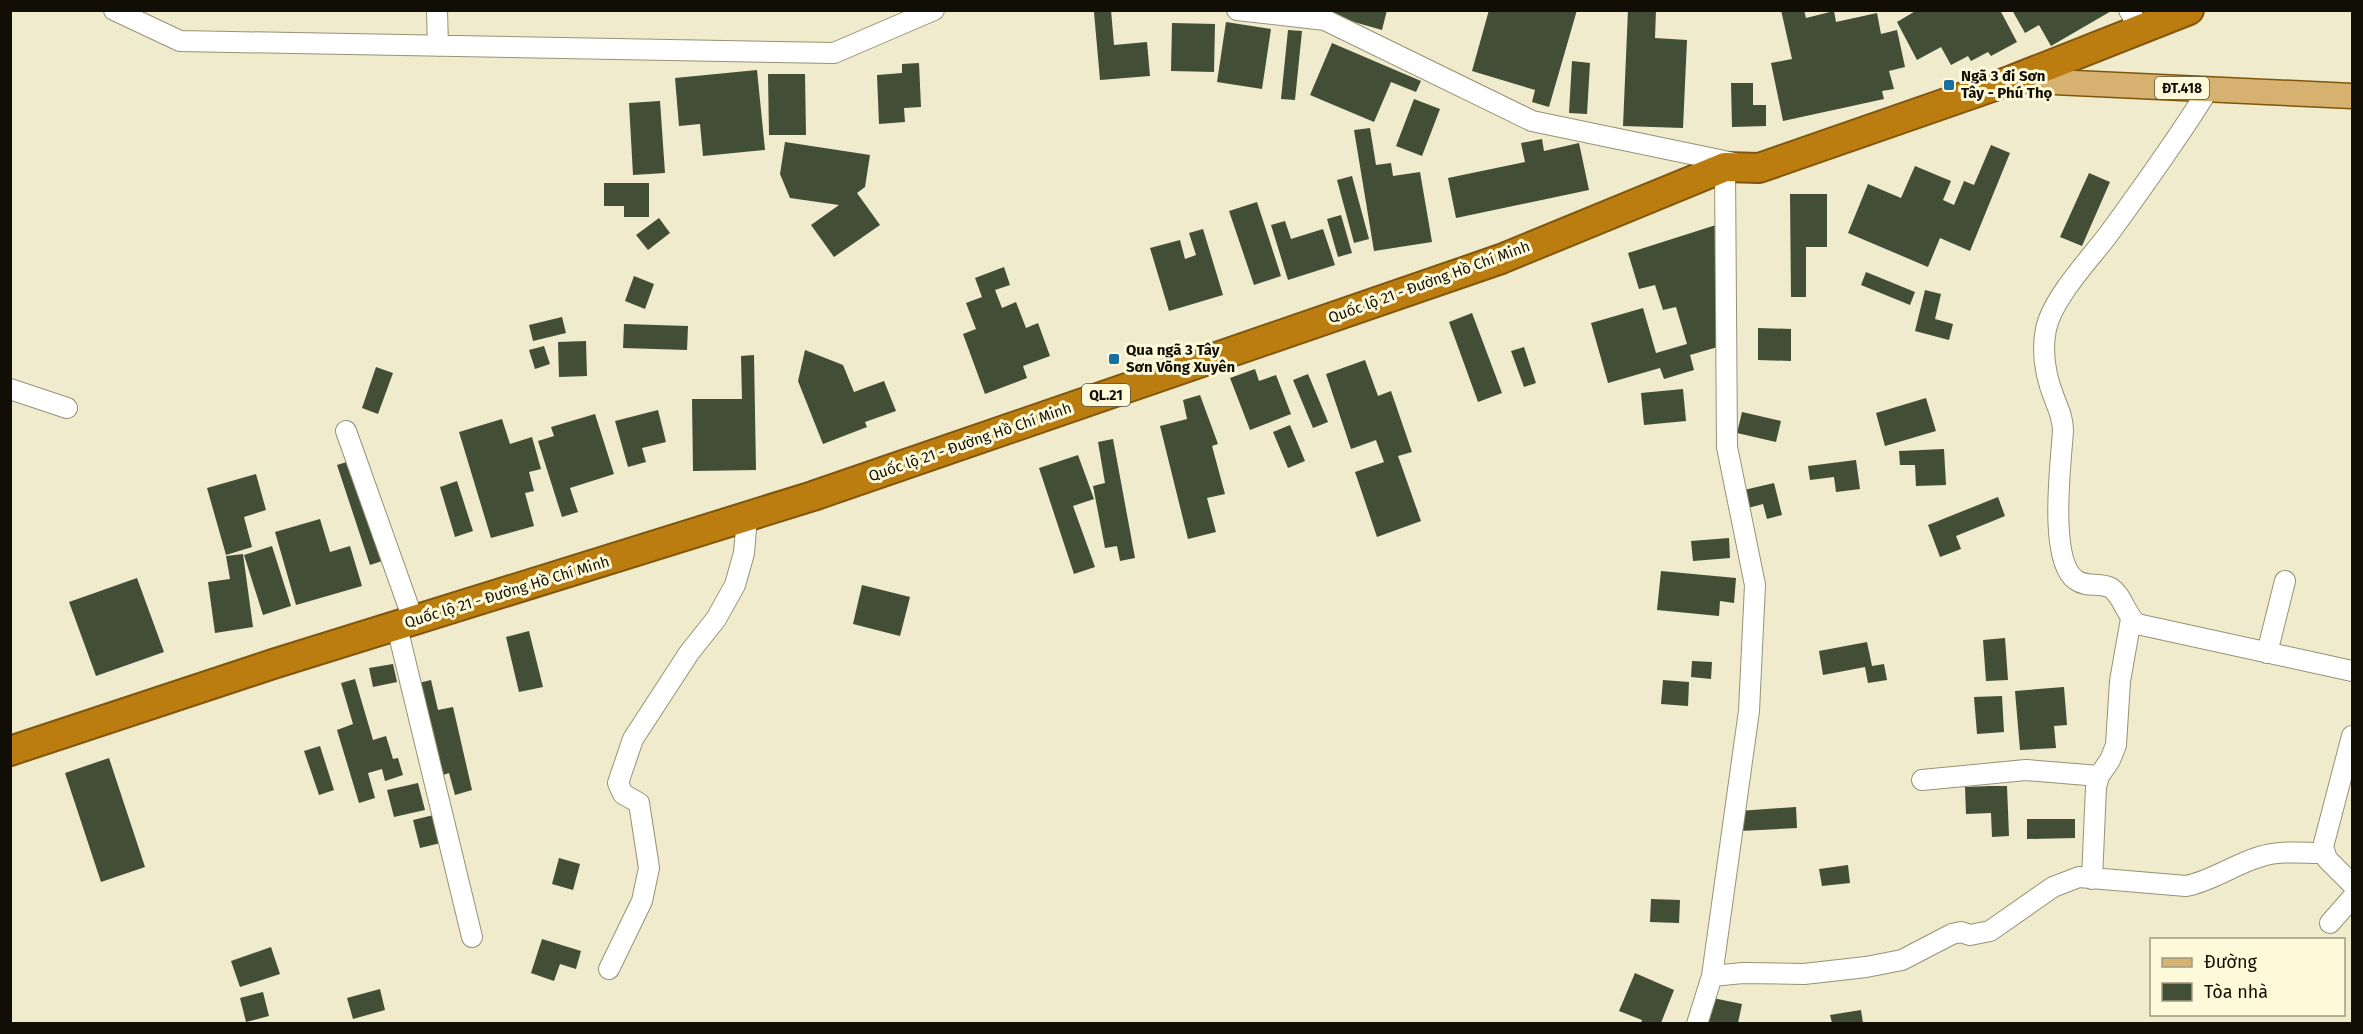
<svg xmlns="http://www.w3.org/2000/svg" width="2363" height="1034" font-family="'Fira Sans',sans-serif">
  <rect width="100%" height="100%" fill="#efebcc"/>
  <!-- building -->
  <path fill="#434e36" d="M1111,10L1114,45L1147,42L1150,76L1100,80L1094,12Z
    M1312,10H1387L1382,30Z
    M1489,10H1577L1549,107L1532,102L1535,90L1472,71Z
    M1628,10H1656L1655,38L1687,40L1683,128L1623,126Z
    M1781,10H1804L1806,18L1834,11L1836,22L1877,13L1881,34L1897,30L1905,67L1889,71L1894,89L1882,91L1884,99L1783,121L1771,63L1792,59Z
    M1917,10H2000L2017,42L1991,56L1988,52L1971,61L1968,56L1951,65L1941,47L1917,60L1897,22Z
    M2012,10H2113L2051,46L2039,25L2025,33Z
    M1226,22L1271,29L1262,89L1217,82Z
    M1172,23L1215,24L1214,72L1171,71Z
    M1288,30L1302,31L1295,100L1281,99Z
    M1332,43L1421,81L1416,92L1391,82L1374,122L1310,95Z
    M1572,61L1590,63L1587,114L1569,113Z
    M919,63L921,107L904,108L905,122L879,124L877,75L902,73V64Z
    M757,70L765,150L703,156L700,124L679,126L675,78Z
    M768,74H805L806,135H769Z
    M1731,83H1753V105H1766V126L1732,127Z
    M1414,99L1440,109L1422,156L1396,146Z
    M660,101L665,173L633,175L629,103Z
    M1370,128L1376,165L1391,163L1393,176L1420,172L1432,242L1374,251L1354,130Z
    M1542,139L1544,151L1579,143L1589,190L1456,218L1448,178L1525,162L1521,143Z
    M785,142L870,155L865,187L857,193L880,225L834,257L811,225L839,205L790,198L780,174Z
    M1991,145L2010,153L1970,251L1940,238L1928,267L1848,233L1868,184L1901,198L1915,166L1951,181L1943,200L1954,205L1964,181L1974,185Z
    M2089,173L2110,182L2082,246L2060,237Z
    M1352,176L1369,239L1354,243L1337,180Z
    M604,183H649V217H624V206H604Z
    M1790,194H1827V247H1806V297H1791Z
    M1257,202L1281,276L1254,285L1229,211Z
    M1341,215L1352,253L1338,257L1327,219Z
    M659,218L670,233L648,250L636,235Z
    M1285,221L1291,239L1323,229L1335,265L1288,280L1271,225Z
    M1716,225V328L1721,346L1690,355L1694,370L1664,379L1660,368L1608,383L1591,323L1643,308L1656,353L1687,344L1676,307L1663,310L1655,285L1639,289L1628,253Z
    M1203,229L1223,295L1169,311L1150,248L1180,240L1185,259L1196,255L1189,233Z
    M1004,267L1010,285L995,290L1002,308L1016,302L1026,328L1038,323L1050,356L1023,366L1027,378L985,394L963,334L976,329L966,303L982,297L975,278Z
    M1866,272L1915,292L1910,305L1861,285Z
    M634,276L654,284L645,309L625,301Z
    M1925,290L1941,294L1935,319L1953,324L1949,340L1915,331Z
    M1472,313L1502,393L1478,402L1449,322Z
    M562,317L566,333L533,341L529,325Z
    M624,324L688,326L687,350L623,348Z
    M1758,328L1791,329V361L1758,360Z
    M586,341L587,376L559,377L558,342Z
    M544,346L550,364L535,369L529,350Z
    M1524,347L1536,383L1524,387L1511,351Z
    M805,350L843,365L854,392L884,381L896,411L865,422L867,427L823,444L798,381Z
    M754,355L756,470L693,471L692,399H742L741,356Z
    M1365,360L1378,396L1391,391L1412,452L1398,456L1421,521L1377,537L1355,472L1384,462L1376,440L1351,449L1326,374Z
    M376,367L393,373L378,414L362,408Z
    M1255,369L1259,381L1276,375L1291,414L1250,430L1230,378Z
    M1308,374L1328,422L1313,428L1293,380Z
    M1683,389L1686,421L1644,425L1641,393Z
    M1200,395L1218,444L1212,446L1225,494L1207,498L1216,532L1188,539L1160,426L1187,419L1183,400Z
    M1926,398L1936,431L1885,446L1876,413Z
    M658,410L666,442L642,448L646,462L628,467L615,421Z
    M1742,412L1781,421L1776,442L1737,433Z
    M595,414L614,474L570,488L578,512L562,517L538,441L554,436L551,427Z
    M502,419L510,444L532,437L541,469L529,472L534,491L525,493L534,526L491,538L459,432Z
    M1290,425L1305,461L1288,468L1273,432Z
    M1113,439L1135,558L1120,561L1117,546L1105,548L1093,486L1105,483L1098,442Z
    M1944,449L1946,485L1916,486L1915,465H1900L1899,451Z
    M1078,455L1094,499L1073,506L1095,567L1074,574L1039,468Z
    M353,460L385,560L370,565L337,465Z
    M1856,460L1860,489L1836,492L1834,477L1810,480L1808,466Z
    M256,474L266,510L244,517L252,547L226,555L207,488Z
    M457,481L473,531L455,537L440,487Z
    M1774,483L1782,515L1767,519L1763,504L1748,508L1744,490Z
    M1998,497L2005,516L1956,536L1961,549L1940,557L1928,525Z
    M320,519L330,552L350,546L362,586L296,605L275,532Z
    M1729,538L1730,558L1693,561L1691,541Z
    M272,546L291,606L263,615L244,555Z
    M243,554L253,627L215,633L208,582L230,579L226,556Z
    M1661,571L1736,578L1734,603L1720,601L1719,616L1657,610Z
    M137,578L164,652L96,676L69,602Z
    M862,585L910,597L900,636L853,624Z
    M529,631L543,687L519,692L506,637Z
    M2005,638L2008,680L1986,681L1983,640Z
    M1867,642L1872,666L1884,664L1887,680L1868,683L1865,667L1823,675L1819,651Z
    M1692,661L1712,662L1711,679L1691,677Z
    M393,664L397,682L373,687L369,668Z
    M355,679L373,740L386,736L393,759L398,758L403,775L385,781L382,769L368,773L375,798L359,803L337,730L353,724L341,683Z
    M431,680L438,710L453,707L472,790L455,795L449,773L443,775L414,684Z
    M1663,680L1689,682L1688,706L1661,704Z
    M2064,687L2067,725L2054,726L2056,748L2020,750L2015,691Z
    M2002,696L2004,732L1977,734L1974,697Z
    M320,746L334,790L319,795L304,751Z
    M109,758L145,867L101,882L65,773Z
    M418,783L425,810L394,817L387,790Z
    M1990,786H2007L2009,836L1992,837L1991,813L1966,814L1965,787Z
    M1796,807L1797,828L1740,831L1739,811Z
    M438,814L445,842L420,848L413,820Z
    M2027,819H2075V838L2027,839Z
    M559,858L580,864L573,890L552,884Z
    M1848,865L1850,883L1822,886L1819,869Z
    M1651,899L1680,900L1679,923L1650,922Z
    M542,939L581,951L576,969L560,964L554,981L531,973Z
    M271,947L280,974L240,987L231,961Z
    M1635,973L1674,990L1661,1023H1641L1642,1020L1619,1011Z
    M380,989L385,1010L353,1019L347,998Z
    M263,992L269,1016L246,1022L240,998Z
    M1708,997L1742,1004L1738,1023H1703Z
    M1861,1010L1863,1023H1832L1830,1015Z"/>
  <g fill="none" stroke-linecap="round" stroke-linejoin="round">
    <defs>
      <path id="minor" d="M114,10L180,41L834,53L934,10
        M437,10L438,46
        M1237,10L1325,20L1532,121L1734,163
        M2129,10L2141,31
        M2208,90C2177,140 2143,187 2108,235C2089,260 2052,299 2046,329C2041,354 2046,378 2055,400C2059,410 2063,419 2063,431C2061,462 2048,561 2076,580C2087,588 2100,582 2111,588C2123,596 2125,614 2137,624L2352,671
        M10,389L67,408
        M346,431L414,622
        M397,627L472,937
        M2267,653L2285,581
        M2352,736L2323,847L2327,859L2352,884
        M1922,780L2026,770L2099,776
        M2092,879L2096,787L2099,776L2110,760L2116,745L2120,681L2131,619
        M2330,923L2352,898
        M609,969L642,901L649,868L639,803L623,794L618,783L633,739L689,653L716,619L735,585L744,553L747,517
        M1712,976L1743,973L1804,974L1866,967L1902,960L1952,934L1961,932L1970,935L1990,931L2053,887L2079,877L2186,886C2212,881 2233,865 2259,857C2279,850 2302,853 2324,853
        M1697,1024L1712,976L1749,711L1755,585L1727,447L1725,167"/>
      <path id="major" d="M2013,80L2352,96"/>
      <path id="highway" d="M10,751L273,664L813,496L1501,259L1725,167L1759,168L2012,80L2189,10"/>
    </defs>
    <!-- minor casing -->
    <use href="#minor" stroke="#969275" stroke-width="22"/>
    <!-- major casing -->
    <use href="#major" stroke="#80560c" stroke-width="27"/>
    <!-- highway casing -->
    <use href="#highway" stroke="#80560c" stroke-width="32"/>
    <!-- minor -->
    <use href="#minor" stroke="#fff" stroke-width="20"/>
    <!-- major -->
    <use href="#major" stroke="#d6b170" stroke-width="24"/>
    <!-- highway -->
    <use href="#highway" stroke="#bb7d10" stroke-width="28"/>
  </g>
  <!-- markers -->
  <g fill="#1870a0" stroke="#fdf9d9" stroke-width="2">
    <rect x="1943" y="79" width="12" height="12" rx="3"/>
    <rect x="1108" y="353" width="12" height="12" rx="3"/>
  </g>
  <g text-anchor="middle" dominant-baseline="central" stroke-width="6" stroke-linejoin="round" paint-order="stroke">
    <!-- shield labels -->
    <g fill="#fdf9d9" stroke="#585545" stroke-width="1.5">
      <rect x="2155" y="77" width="54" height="22" rx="4.5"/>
      <rect x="1082" y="384" width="48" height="22" rx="4.5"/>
    </g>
    <g font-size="14" font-weight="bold" fill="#110f05">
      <text x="2182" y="88">ĐT.418</text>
      <text x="1106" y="395">QL.21</text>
    </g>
    <!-- poi labels -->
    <g font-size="15" font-weight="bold" fill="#110f05" stroke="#fdf9d9" text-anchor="start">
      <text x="1961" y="76">Ngã 3 đi Sơn<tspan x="1961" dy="17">Tây - Phú Thọ</tspan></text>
      <text x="1126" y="350">Qua ngã 3 Tây<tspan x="1126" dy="17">Sơn Võng Xuyên</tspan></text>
    </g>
    <!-- street labels -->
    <g font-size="15" fill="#110f05" stroke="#fdf9d9">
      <text transform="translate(1429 282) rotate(-20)">Quốc lộ 21 - Đường Hồ Chí Minh</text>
      <text transform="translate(970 442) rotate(-19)">Quốc lộ 21 - Đường Hồ Chí Minh</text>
      <text transform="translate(507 592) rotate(-17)">Quốc lộ 21 - Đường Hồ Chí Minh</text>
    </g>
  </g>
  <!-- border -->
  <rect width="2363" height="1034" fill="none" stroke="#110f05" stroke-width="24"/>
  <!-- legend -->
  <rect x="2150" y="938" width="195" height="78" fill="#fdf9d9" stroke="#9f9b84" stroke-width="1.5"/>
  <rect x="2162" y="958" width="30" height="9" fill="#d6b170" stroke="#9f9b84" stroke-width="1.5"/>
  <text x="2204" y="968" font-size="18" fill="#110f05">Đường</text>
  <rect x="2162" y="983" width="30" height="18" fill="#434e36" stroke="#9f9b84" stroke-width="1.5"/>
  <text x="2204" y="998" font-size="18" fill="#110f05">Tòa nhà</text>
</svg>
